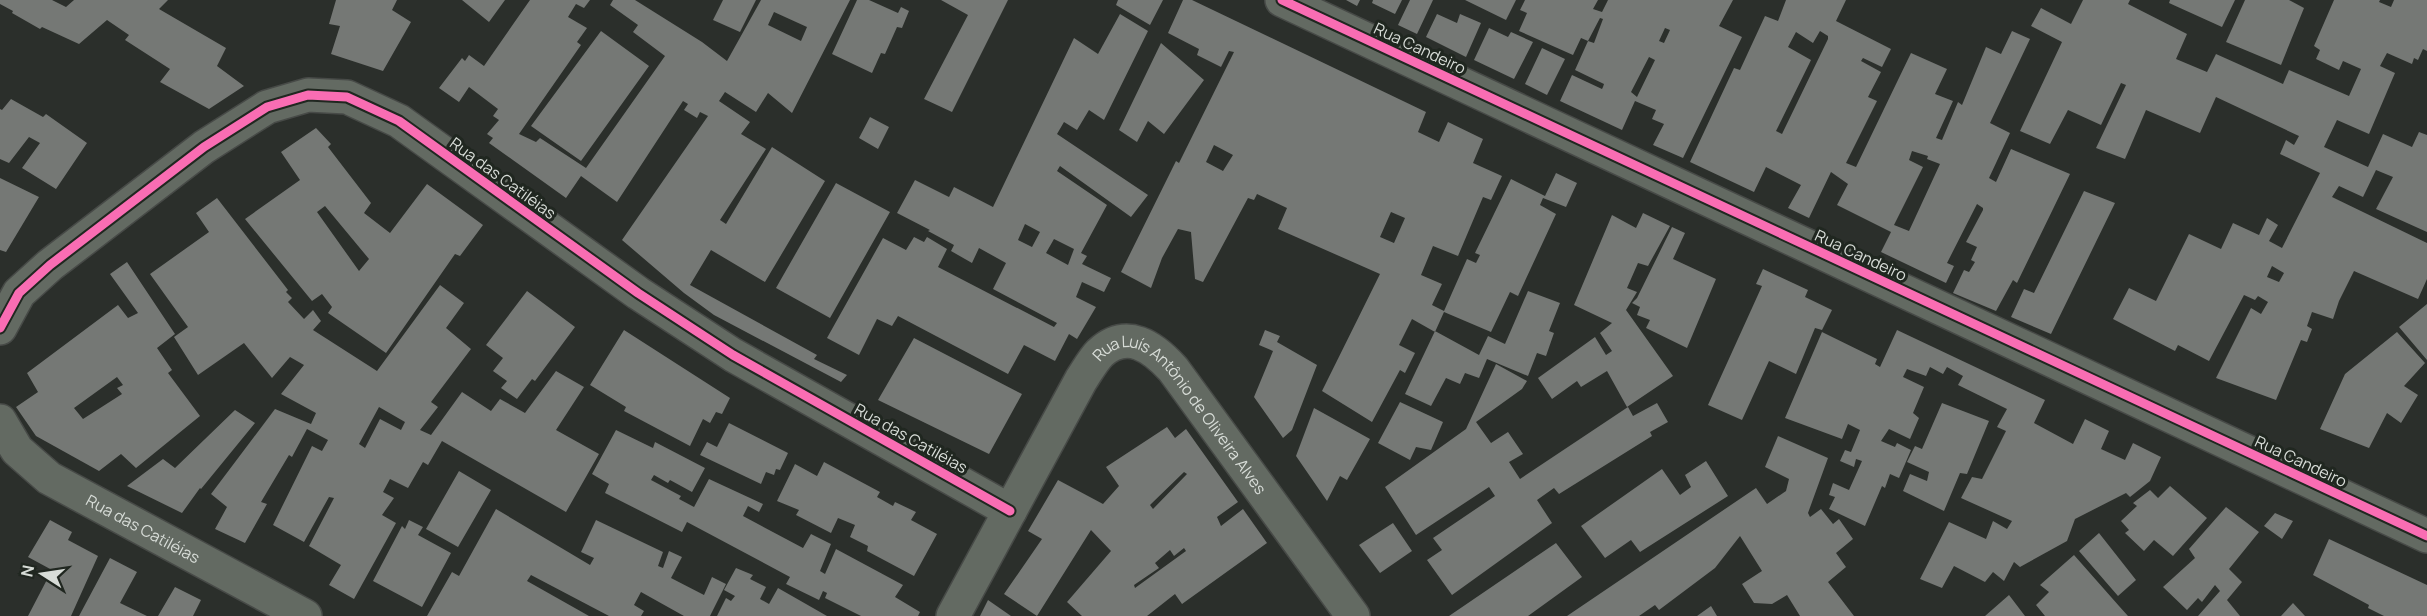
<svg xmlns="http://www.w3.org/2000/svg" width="2427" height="616" font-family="Manrope,sans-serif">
  <rect width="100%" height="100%" fill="#2b2f2b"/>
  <!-- building -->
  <path fill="#757875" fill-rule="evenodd" d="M0,0H52L66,7L74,0H168L159,9L226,48L217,66L244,86L209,109L160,82L170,69L125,40L129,35L107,20L79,44L42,27L40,29L12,13L13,11L0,4Z
    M336,0H397L392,10L411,22L383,71L331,54L340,26L329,24Z
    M462,0H505L489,22Z
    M530,0H590L584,8L576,4L568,17L587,28L577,42L581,45L519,134L536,142L540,138L586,168L665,56L633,32L638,25L610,5L613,0H635L702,42L727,61L761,0H850L792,113L768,93L756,112L725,92L719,101L750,122L741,134L766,149L720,220L726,224L772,147L825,181L765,282L711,250L690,285L817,355L814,359L847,375L841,382L714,315L684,293L622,240L708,116L700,112L697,118L684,110L688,104L683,101L617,202L581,176L566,198L489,143L493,138L487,134L499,120L493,116L498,109L469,87L459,102L439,88L462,58L465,61L469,55L484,66ZM774,12L807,27L801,41L768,25Z
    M723,0H756L740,32L713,20Z
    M857,0H869L898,13L901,7L909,11L902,28L897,27L885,54L881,53L872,73L832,54Z
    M941,0H1008L952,112L924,99L968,15Z
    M1118,0H1163L1150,25L1116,5Z
    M1183,0H1192L1426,112L1418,132L1439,142L1448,122L1483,139L1473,163L1502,176L1491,200L1483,197L1458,256L1433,246L1421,275L1442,284L1432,305L1444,311L1467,259L1476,263L1480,255L1475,253L1511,179L1545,196L1556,173L1577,183L1566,207L1543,198L1540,205L1556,214L1518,296L1510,292L1491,332L1444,312L1435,332L1412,319L1399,345L1415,353L1405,373L1400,370L1372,422L1322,391L1380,274L1278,229L1287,208L1257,194L1254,200L1248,198L1203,282L1195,279L1191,232L1178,229L1162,258L1151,288L1121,272L1176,161L1179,163L1234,52L1229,51L1221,67L1197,55L1199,49L1168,33ZM1214,145L1233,155L1223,171L1206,162ZM1391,212L1405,218L1394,243L1380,237Z
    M1346,0H1360L1357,6Z
    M1373,0H1402L1395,14L1372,3Z
    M1410,0H1433L1417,34L1398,25Z
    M1465,0H1516L1506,20Z
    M1525,0H1598L1593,9L1602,12L1608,0H1733L1719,26L1742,37L1683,158L1653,145L1664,124L1652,119L1656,110L1635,101L1622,130L1560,101L1572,75L1602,89L1603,87L1604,84L1575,70L1588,41L1594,43L1603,19L1600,18L1588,41L1581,38L1573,55L1519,31L1527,13L1520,10ZM1665,28L1670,30L1664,43L1659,41ZM1649,57L1655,60L1637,97L1631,92Z
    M1786,0H1846L1836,21L1891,49L1882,67L1863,58L1861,61L1881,72L1868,97L1877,101L1846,163L1856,167L1911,53L1947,69L1935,94L1953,101L1936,138L1942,140L1958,102L1962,105L1986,47L2001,54L2012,31L2030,39L1990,123L2010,133L1989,178L1996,182L2011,149L2070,174L2017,283L2013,280L1996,311L1953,293L1964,270L1969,272L1975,262L1971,260L1977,247L1966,242L1983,210V208L1977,204L1947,263L1954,266L1946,283L1881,252L1891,232L1837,205L1848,184L1831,172L1809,218L1788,208L1801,185L1766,167L1754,192L1690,162L1734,68L1740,70L1765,16L1778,21ZM1820,31L1828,36V39L1782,134L1776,131L1811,60L1788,47L1796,32L1813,43ZM1912,151L1928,156L1927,159L1940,164L1909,231L1894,225L1923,167L1909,160Z
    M2083,0H2130L2128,4L2187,34L2176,59L2207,72L2216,54L2283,84L2289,70L2349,96L2361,69L2343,61L2339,70L2316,59L2320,50L2314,46L2334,0H2380L2379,2L2391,7L2394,0H2427V51L2423,49L2418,60L2414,58L2412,64L2387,53L2380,66L2395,73L2369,134L2337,120L2324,147L2368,167L2383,134L2412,147L2419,132L2427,135V232L2376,209L2393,177L2376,170L2363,197L2339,186L2332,197L2427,243V279L2418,299L2354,271L2339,301L2333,319L2312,312L2307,326L2312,329L2307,342L2301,340L2276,400L2216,378L2251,308L2261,314L2268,302L2258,296L2255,300L2244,295L2209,361L2178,345L2175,351L2113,319L2129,288L2156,301L2189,234L2221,249L2233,223L2259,235L2267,218L2278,225L2269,241L2282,248L2320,173L2280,154L2286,140L2294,145L2299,136L2216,97L2200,133L2146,110L2125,159L2096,148L2126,85L2121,83L2101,125L2068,110L2050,144L2020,131L2062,42L2031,26L2041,8L2071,24ZM2272,266L2284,273L2279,282L2267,277Z
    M2170,0H2235L2222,27L2169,3Z
    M2245,0H2289L2304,8L2281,65L2226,42Z
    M1120,14L1148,31L1104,120L1089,110L1077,130L1064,122L1057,134L1148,195L1131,217L1060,166L1057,171L1107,205L1081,253L1087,256L1082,264L1111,278L1104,292L1082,282L1076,297L1096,307L1077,339L1069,334L1055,361L1024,345L1008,374L898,316L892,326L877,319L859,355L827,338L883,238L906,250L914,237L924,242L927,237L947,249L938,267L1054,327L1057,323L993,289L1006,263L979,248L972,263L951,251L954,245L928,231L930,230L897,213L915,180L949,197L954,187L993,207L1074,38L1098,54ZM1025,224L1040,232L1032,247L1018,240ZM1054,239L1074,249L1068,265L1046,253Z
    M1437,14L1457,23L1460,14L1481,23L1466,57L1426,37Z
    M1489,28L1508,37L1511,32L1533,42L1514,79L1474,60Z
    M601,31L649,66L581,161L531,126Z
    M1161,43L1204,80L1164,134L1148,121L1137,142L1119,130Z
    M1542,48L1565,59L1547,95L1525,84Z
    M11,99L43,117L46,114L87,143L56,189L22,168L40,143L29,137L9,163L0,159V109L2,110Z
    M870,117L889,127L878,149L859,138Z
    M316,128L331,144L328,147L371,203L364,213L390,233L427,184L483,225L460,256L455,254L386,353L328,313L332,307L322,294L312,301L245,219L300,180L281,152ZM325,206L369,259L359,271L317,212Z
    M0,178L39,197L6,252L0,250Z
    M836,183L890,212L830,318L776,288Z
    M2084,191L2115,203L2051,334L2011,317L2024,289L2034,293Z
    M217,198L288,290L286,292L292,298L288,302L304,319L313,310L321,321L313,330L377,371L440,285L464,303L446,328L471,349L431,402L438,407L420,430L431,435L462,392L491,411L500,399L525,413L556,371L584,387L556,430L599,454L566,512L442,441L428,465L423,462L408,488L390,479L383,492L394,498L382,515L396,523L354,599L329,585L341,565L309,546L334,498L329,497L304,542L273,525L312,446L322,451L328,440L307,429L292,457L289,455L261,502L267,504L245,543L215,529L227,507L211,494L275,409L311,424L316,413L281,394L304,365L290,357L272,378L244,343L198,375L174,337L188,327L150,274L209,232L196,213ZM379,407L405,422L401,430L380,419L365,448L359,444Z
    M1643,213L1670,226L1648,266L1638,263L1627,288L1637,292L1626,310L1673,376L1627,407L1607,371L1581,387L1577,381L1552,399L1538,378L1595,337L1606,355L1612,351L1600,333L1612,323L1574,305L1612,215L1636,228Z
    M1672,227L1685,233L1673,259L1716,279L1687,348L1646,328L1650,320L1637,315L1640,307L1632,303L1637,298Z
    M127,262L175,334L157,348L172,370L168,373L200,416L136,468L121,454L99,471L36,436L16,407L38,392L27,373L118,305L128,318L138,313L110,274ZM117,377L123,385L117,388L122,394L83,419L74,408Z
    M1763,269L1808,290L1805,297L1832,310L1822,330L1815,328L1796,374L1769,361L1742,420L1708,405L1762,286L1756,284Z
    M527,291L575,327L535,381L532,379L517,399L501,388L507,381L493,371L503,358L486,345Z
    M1528,291L1560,303L1549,331L1554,333L1546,356L1537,353L1528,376L1487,359L1479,378L1465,373L1460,384L1446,378L1431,406L1405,394L1435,331L1479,355L1488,336L1505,344Z
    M2427,304V360L2399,327Z
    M624,330L730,398L722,414L716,412L710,423L703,419L690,446L624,411L626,407L590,385Z
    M1265,330L1280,336L1277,342L1317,365L1292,430L1283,438L1254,397L1273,351L1259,345Z
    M1897,330L2045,400L2034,423L2073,444L2085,419L2109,431L2101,449L2125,460L2133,443L2161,457L2150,481L2130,497L2126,493L2075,519L2067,541L2020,567L2014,562L2004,581L1993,572L1985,582L1954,566L1942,588L1920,579L1949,522L1986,539L1993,521L2007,529L2012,521L1961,498L1972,477L1982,479L2006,431L1997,427L2007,409L1958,385L1963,376L1947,367L1943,374L1930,367L1926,376L1907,369L1903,377L1924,387L1913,413L1919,418L1910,439L1889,429L1881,441L1895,447L1897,443L1911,450L1899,478L1890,474L1885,488L1882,486L1865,526L1829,509L1835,497L1829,495L1833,483L1849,490L1862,461L1856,459L1854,467L1840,461L1845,450L1851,452L1860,430L1848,424L1842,439L1785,418L1822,332L1877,359L1875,364L1880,367Z
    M2397,332L2425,363L2404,386L2418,395L2401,423L2387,413L2369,448L2320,429L2345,374Z
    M914,338L1022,394L989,454L878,400Z
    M1496,364L1527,381L1522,389L1476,422L1491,443L1508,432L1523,454L1509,462L1520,479L1628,407L1633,416L1657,403L1668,422L1650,432L1652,436L1559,494L1554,488L1537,500L1552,523L1452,595L1427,560L1442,550L1433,538L1495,496L1489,487L1416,535L1385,487L1466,429Z
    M1400,402L1443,422L1431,450L1416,447L1410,460L1378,443Z
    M1942,403L1989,421L1967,474L1960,473L1944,511L1903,491L1910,474L1927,481L1929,472L1907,462L1915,446L1922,449Z
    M1314,408L1370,439L1347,480L1340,476L1327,501L1296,456Z
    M235,410L255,423L201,489L200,488L182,513L127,486L163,459L175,468Z
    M729,423L788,453L780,470L776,469L774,475L766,472L761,484L700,455L707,442L717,447Z
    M1167,427L1175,438L1186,429L1238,502L1217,517L1221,526L1243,509L1267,543L1182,604L1175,594L1147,616H1082L1067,602L1111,551L1091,530L1037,616L1004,594L1042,539L1028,531L1058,480L1103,504L1119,486L1106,467ZM1184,472L1187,474L1153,509L1150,505ZM1184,548L1186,551L1135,588L1134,585L1159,568L1155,563L1170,550L1174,556Z
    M616,430L653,448L655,442L705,468L692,492L670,480L668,483L654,475L651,480L681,496L679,499L694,507L709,479L763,504L759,512L748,506L743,516L803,548L811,534L831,544L820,571L825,574L836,549L903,585L895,597L920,612L918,616H861L825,598L827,593L823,591L819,600L786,584L790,577L687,522L682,532L605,493L609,484L592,474Z
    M1778,436L1828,458L1808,513L1810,517L1821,509L1833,524L1839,519L1853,539L1836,553L1846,567L1828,582L1854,616H1800L1787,595L1772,604L1754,603L1742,584L1762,571L1740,536L1715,568L1659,610L1655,605L1639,616H1567L1756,488L1767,504L1786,491L1789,479L1765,467Z
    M1706,461L1728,496L1640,552L1631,540L1605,558L1581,526L1662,469L1680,495L1691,487L1685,475Z
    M824,462L880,492L877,497L893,506L895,502L916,512L911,520L937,534L914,576L867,551L868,546L850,537L855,525L838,518L831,533L796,515L799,510L777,501L795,464L817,476Z
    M459,471L491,490L458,547L426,529Z
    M2170,486L2207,518L2173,556L2154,540L2144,551L2125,533L2129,530L2121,521L2137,506L2133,503L2150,490L2158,498Z
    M2226,507L2259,532L2229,569L2242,582L2227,600L2240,616H2198L2220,591L2215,585L2202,602L2198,598L2187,610L2163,587L2195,558L2189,549Z
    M496,509L590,565L594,558L581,552L596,520L663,552L658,566L663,568L669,551L682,557L671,578L704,595L712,577L726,584L710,616H684L641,592L634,605L644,611L641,616H609L531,575L527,581L589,616H427L452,572L459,576Z
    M2275,513L2293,521L2282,539L2264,526Z
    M50,520L72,532L68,540L98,556L71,616H28L52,570L28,557Z
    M409,520L423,527L418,535L451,553L422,607L373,581L402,526L405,529Z
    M1393,523L1412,551L1380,573L1359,545Z
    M2099,533L2136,580L2118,596L2079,551Z
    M2329,539L2427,585V616H2384L2368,608L2369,605L2313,575Z
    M1556,543L1582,577L1528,616H1449Z
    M2074,555L2119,606L2128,616H2045L2036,605L2049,592L2040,585Z
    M110,558L137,572L120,603L147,616H79Z
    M736,568L753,575L750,579L766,587L760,599L769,604L778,588L827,616H717L726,598L731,601L735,596L724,590Z
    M175,587L201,600L193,616H158Z
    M2009,595L2025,616H1985Z
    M988,600L1011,616H980Z
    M2293,603L2305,616H2281Z
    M1711,606L1717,616H1697Z"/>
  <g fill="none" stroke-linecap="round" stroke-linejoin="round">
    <defs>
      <g id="street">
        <path d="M1282,0L2427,536"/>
        <path d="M0,328L19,293L50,265L204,147L267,107L308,95L347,97L399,121L638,293L733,355L1010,511"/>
        <path id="s1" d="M0,421L17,450L49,478L305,616"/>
        <path id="s2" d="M953,616L1081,380C1087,371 1093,360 1100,353C1127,328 1153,347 1173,369L1353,616"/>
      </g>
    </defs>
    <!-- street casing -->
    <use href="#street" stroke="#474a47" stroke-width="36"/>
    <!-- street -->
    <use href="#street" stroke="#636a62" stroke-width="33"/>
    <defs>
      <path id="cycleway" d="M1282,0L2427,536
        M0,328L19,293L50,265L204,147L267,107L308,95L347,97L399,121L638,293L733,355L1010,511"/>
    </defs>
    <!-- cycleway casing -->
    <use href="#cycleway" stroke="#202720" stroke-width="13"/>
    <!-- cycleway -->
    <use href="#cycleway" stroke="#f96db3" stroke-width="9"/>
  </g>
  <g text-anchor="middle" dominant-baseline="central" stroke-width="6" stroke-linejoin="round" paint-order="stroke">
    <!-- street labels -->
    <g font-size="16" fill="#d7dcd7" stroke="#202720">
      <text transform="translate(1420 48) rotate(25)">Rua Candeiro</text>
      <text transform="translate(503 178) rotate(36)">Rua das Catiléias</text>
      <text transform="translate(1861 255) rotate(25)">Rua Candeiro</text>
      <text stroke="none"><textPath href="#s2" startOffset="417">Rua Luís Antônio de Oliveira Alves</textPath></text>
      <text transform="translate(911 438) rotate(29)">Rua das Catiléias</text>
      <text transform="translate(2301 461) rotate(25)">Rua Candeiro</text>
      <text stroke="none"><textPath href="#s1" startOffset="183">Rua das Catiléias</textPath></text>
    </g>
  </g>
  <!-- north arrow -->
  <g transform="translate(42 574) rotate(282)" stroke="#202720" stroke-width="4.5" paint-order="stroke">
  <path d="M0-4.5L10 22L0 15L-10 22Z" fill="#d7dcd7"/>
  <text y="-9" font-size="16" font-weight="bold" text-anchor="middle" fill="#d7dcd7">N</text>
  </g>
</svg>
